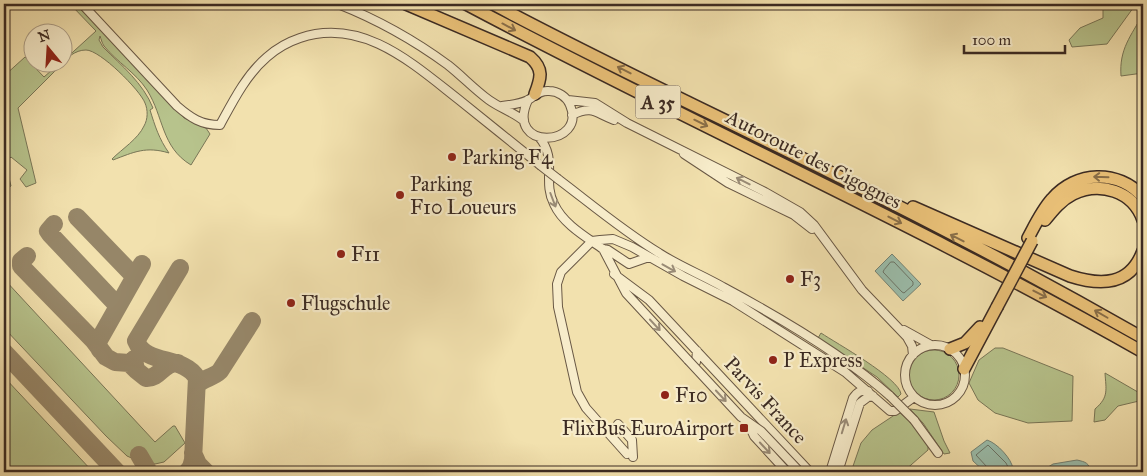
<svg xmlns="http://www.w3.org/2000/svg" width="1147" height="476" font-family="'IM FELL Great Primer',serif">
  <rect width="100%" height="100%" fill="#f2e1ae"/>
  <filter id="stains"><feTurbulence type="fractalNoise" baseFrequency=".004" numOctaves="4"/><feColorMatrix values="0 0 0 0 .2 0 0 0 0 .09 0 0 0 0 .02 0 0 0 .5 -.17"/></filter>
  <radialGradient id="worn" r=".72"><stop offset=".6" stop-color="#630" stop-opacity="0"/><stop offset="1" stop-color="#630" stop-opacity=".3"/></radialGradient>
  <!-- green -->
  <path fill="#b7c38c" stroke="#797657" d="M70,4H76L184,118L206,128L210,134L191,165C161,147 164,117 147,90C136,73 117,62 104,46C102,43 101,39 100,36L99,40L103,47C122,66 143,83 153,108L150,110C155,126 159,139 169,153C146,146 134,152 113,160L112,159C122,149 138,139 144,126C148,119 148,110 145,103C140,90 100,50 86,50C80,50 76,52 71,55L18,108L36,183L26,187L20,179L27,170L11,157L9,159L4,156V76L25,57L44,77L60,63L62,62L63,61L96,31Z
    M1103,4H1136L1107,44L1072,47L1069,40L1080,28L1103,18Z
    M1143,14V73L1121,76C1119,49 1131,36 1143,14Z
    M4,170L8,174L11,186L4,190Z
    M4,279L155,442L173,426H175L185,443L164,462L155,464L136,460L127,456L106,436L4,328Z
    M821,333C836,343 899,378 901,394L898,397L877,377L818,338Z
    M995,348H1003L1073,376L1072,421L1028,423L995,413L978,400L969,383L979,360Z
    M909 375a25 25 0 1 1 50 0a25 25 0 1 1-50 0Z
    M1105,373L1143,395V403L1139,401L1118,406L1105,420L1094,422L1095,409C1109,397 1106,390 1105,373Z
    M4,377L93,472H4Z
    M910,409L934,412L944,441L950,453L944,454L923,423Z
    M899,412L911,423L928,445V450L903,472H851L861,443L872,430Z"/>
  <!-- water -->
  <path fill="#9bbeac" stroke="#758375" d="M892,254L921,284L903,301L875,271Z
    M987,440C997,443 1012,459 1013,469L1010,472H985L973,461L971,452Z
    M1077,460C1086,462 1089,463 1091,472H1047L1045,469L1053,464Z"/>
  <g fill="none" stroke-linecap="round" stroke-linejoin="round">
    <!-- shore -->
    <path stroke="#6b7467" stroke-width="1" d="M891,262H894L913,282V285L904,293L902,292L883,272L884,270Z
      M988,472L987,467L976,455L988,445L1006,463L1008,467L1007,472"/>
    <!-- taxiway -->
    <path stroke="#968668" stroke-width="18" d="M77,217L132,274L133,280
      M54,224L48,231L50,234L117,305V307
      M27,256L21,261V266L94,341L106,357L115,362L129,363L136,370
      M180,268L136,341C146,366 184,355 197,378L193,460L191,467L187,472
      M100,350L98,346L99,340L142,264
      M4,352L117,472
      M134,359L136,370L146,378C160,379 163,362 178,363
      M197,385C203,378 213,378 220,371L252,321
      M193,453L198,464L206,472
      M139,455L149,472"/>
    <defs>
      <path id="minor" d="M82,4L177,106C191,118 201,125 220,125C233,101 246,75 267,57C276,49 288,42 300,38C362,17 412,63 458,99C485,121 513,143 540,165
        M338,4C376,19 414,40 448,65C462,76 474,89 489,100C500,108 513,112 524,121
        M568,100L595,103L627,123L765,192L800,212L814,225L862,290L907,337L912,346L913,355
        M502,106C510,105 520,104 528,100C535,96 540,90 549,91C558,91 567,97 570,105C588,147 504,152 528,100
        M572,115C593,105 595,113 614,120
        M539,137C558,159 542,181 554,204C563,224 586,237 603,249L608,250L629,264L649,257
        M684,154L728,183L794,215L812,229
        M558,179C591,204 623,231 659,253C679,266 702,275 723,287C779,317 843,354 890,396
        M603,249L626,293L688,360
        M614,274L649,300L810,472
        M904,330L931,345
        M905 375a30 30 0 1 1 60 0a30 30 0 1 1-60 0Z
        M696,362L697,351
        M914,420L938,453
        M618,424L632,440L633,457
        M627,454L586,408L577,392L558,307L557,284L561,272L592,241L600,240L613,239L632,247L683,276L733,301L845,372L890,411H895L914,397
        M830,472L853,398C857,392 860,390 868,391
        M838,472L860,403L868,397L873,396"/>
      <path id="highway" d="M406,4L530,57C544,69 541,78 535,94
        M466,4C690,123 923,227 1143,352
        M493,4C611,67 733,123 852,183C951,232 1048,284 1143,338
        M913,207L1070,276C1101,286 1130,286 1143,251
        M1045,220C1053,210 1061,200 1073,194C1100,181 1133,191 1143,220
        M1028,238C1035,225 1042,210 1052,199C1076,171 1118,169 1143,197
        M950,349L965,343L980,327
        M964,369L997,307"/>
    </defs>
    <!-- minor casing -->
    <use href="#minor" stroke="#695845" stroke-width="10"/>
    <!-- highway casing -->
    <use href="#highway" stroke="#3b2a22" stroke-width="14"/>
    <!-- minor -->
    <use href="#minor" stroke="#f7ecca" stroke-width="8"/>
    <!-- highway -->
    <use href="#highway" stroke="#e9c077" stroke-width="11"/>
    <defs>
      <path id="minor-bridge" d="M540,165L558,179
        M688,360L741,417L761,431L800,472
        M890,396L914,420
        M748,423L754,436L787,472"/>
      <path id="highway-bridge" d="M997,307L1032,241"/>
    </defs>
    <!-- minor-bridge casing -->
    <use href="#minor-bridge" stroke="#695845" stroke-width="10" stroke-linecap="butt"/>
    <!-- highway-bridge casing -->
    <use href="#highway-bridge" stroke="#3b2a22" stroke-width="14" stroke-linecap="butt"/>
    <!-- minor-bridge -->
    <use href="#minor-bridge" stroke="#f7ecca" stroke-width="8"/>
    <!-- highway-bridge -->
    <use href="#highway-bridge" stroke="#e9c077" stroke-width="11"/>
  </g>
  <!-- one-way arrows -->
  <defs><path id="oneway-shaft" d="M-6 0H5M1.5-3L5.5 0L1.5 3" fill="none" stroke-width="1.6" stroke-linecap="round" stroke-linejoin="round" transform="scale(1.25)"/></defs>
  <g stroke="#896e48">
    <use href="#oneway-shaft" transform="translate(509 27) rotate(28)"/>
    <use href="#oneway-shaft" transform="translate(624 70) rotate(-153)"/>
    <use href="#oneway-shaft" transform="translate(701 123) rotate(26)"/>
    <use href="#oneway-shaft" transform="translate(1101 177) rotate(-178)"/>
    <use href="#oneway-shaft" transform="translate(895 220) rotate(27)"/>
    <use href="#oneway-shaft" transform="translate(957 238) rotate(-153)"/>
    <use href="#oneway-shaft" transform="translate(1040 294) rotate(27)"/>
    <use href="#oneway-shaft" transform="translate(1101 314) rotate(-150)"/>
  </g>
  <g stroke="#998b76">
    <use href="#oneway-shaft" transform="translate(743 181) rotate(-153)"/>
    <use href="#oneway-shaft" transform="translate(553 200) rotate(69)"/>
    <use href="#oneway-shaft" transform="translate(669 268) rotate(29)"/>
    <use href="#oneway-shaft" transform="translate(655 325) rotate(47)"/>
    <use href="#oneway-shaft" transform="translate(721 396) rotate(47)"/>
    <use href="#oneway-shaft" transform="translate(844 426) rotate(-73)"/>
    <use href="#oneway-shaft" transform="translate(765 448) rotate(47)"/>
  </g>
  <!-- markers -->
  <g fill="#8f2418" stroke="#f7ecca" stroke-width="2">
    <circle cx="452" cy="157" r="5"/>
    <circle cx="400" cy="195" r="5"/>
    <circle cx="341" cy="254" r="5"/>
    <circle cx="790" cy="279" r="5"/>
    <circle cx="291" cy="303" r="5"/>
    <circle cx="773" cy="360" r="5"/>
    <circle cx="665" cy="395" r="5"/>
    <rect x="739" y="423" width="10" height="10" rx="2.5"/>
  </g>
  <g text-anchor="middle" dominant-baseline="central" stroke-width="4.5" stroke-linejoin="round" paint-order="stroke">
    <!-- shield labels -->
    <rect fill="#f7ecca" stroke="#736454" stroke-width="1" x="635.5" y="85.5" width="45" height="33" rx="4"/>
    <g font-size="19" font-weight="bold" fill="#3b2a22">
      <text x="658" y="102">A 35</text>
    </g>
    <!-- poi labels -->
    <g font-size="20" fill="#3b2a22" stroke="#f7ecca" text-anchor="start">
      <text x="462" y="157">Parking F4</text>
      <text x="410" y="184">Parking<tspan x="410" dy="23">F10 Loueurs</tspan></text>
      <text x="351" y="254">F11</text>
      <text x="800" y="279">F3</text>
      <text x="301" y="303">Flugschule</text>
      <text x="783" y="360">P Express</text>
      <text x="675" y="395">F10</text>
      <text x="734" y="428" text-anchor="end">FlixBus EuroAirport</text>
    </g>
    <!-- street labels -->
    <g font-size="20" fill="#3b2a22" stroke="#f7ecca">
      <text transform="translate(814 159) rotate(27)">Autoroute des Cigognes</text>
      <text transform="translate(766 400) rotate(47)">Parvis France</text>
    </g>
  </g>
  <!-- margin -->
  <rect width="1147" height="476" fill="none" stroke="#f2e1ae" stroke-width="20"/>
  <rect x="5" y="5" width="1137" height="466" fill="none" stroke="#3b2a22" stroke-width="2.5"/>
  <rect x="10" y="10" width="1127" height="456" fill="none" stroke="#3b2a22"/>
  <!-- north arrow -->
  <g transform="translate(48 48) rotate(342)"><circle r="24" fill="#f7ecca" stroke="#ac9e87"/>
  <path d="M0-4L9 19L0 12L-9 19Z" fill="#8f2418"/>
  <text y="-8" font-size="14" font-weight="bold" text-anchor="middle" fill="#3b2a22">N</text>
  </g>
  <!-- scale -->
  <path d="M964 45v8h101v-8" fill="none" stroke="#3b2a22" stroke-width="2.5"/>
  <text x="972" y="45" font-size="15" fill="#3b2a22" stroke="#f7ecca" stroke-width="4" paint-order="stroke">100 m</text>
  <rect width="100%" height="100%" filter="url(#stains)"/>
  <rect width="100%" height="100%" fill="url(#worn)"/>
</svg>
